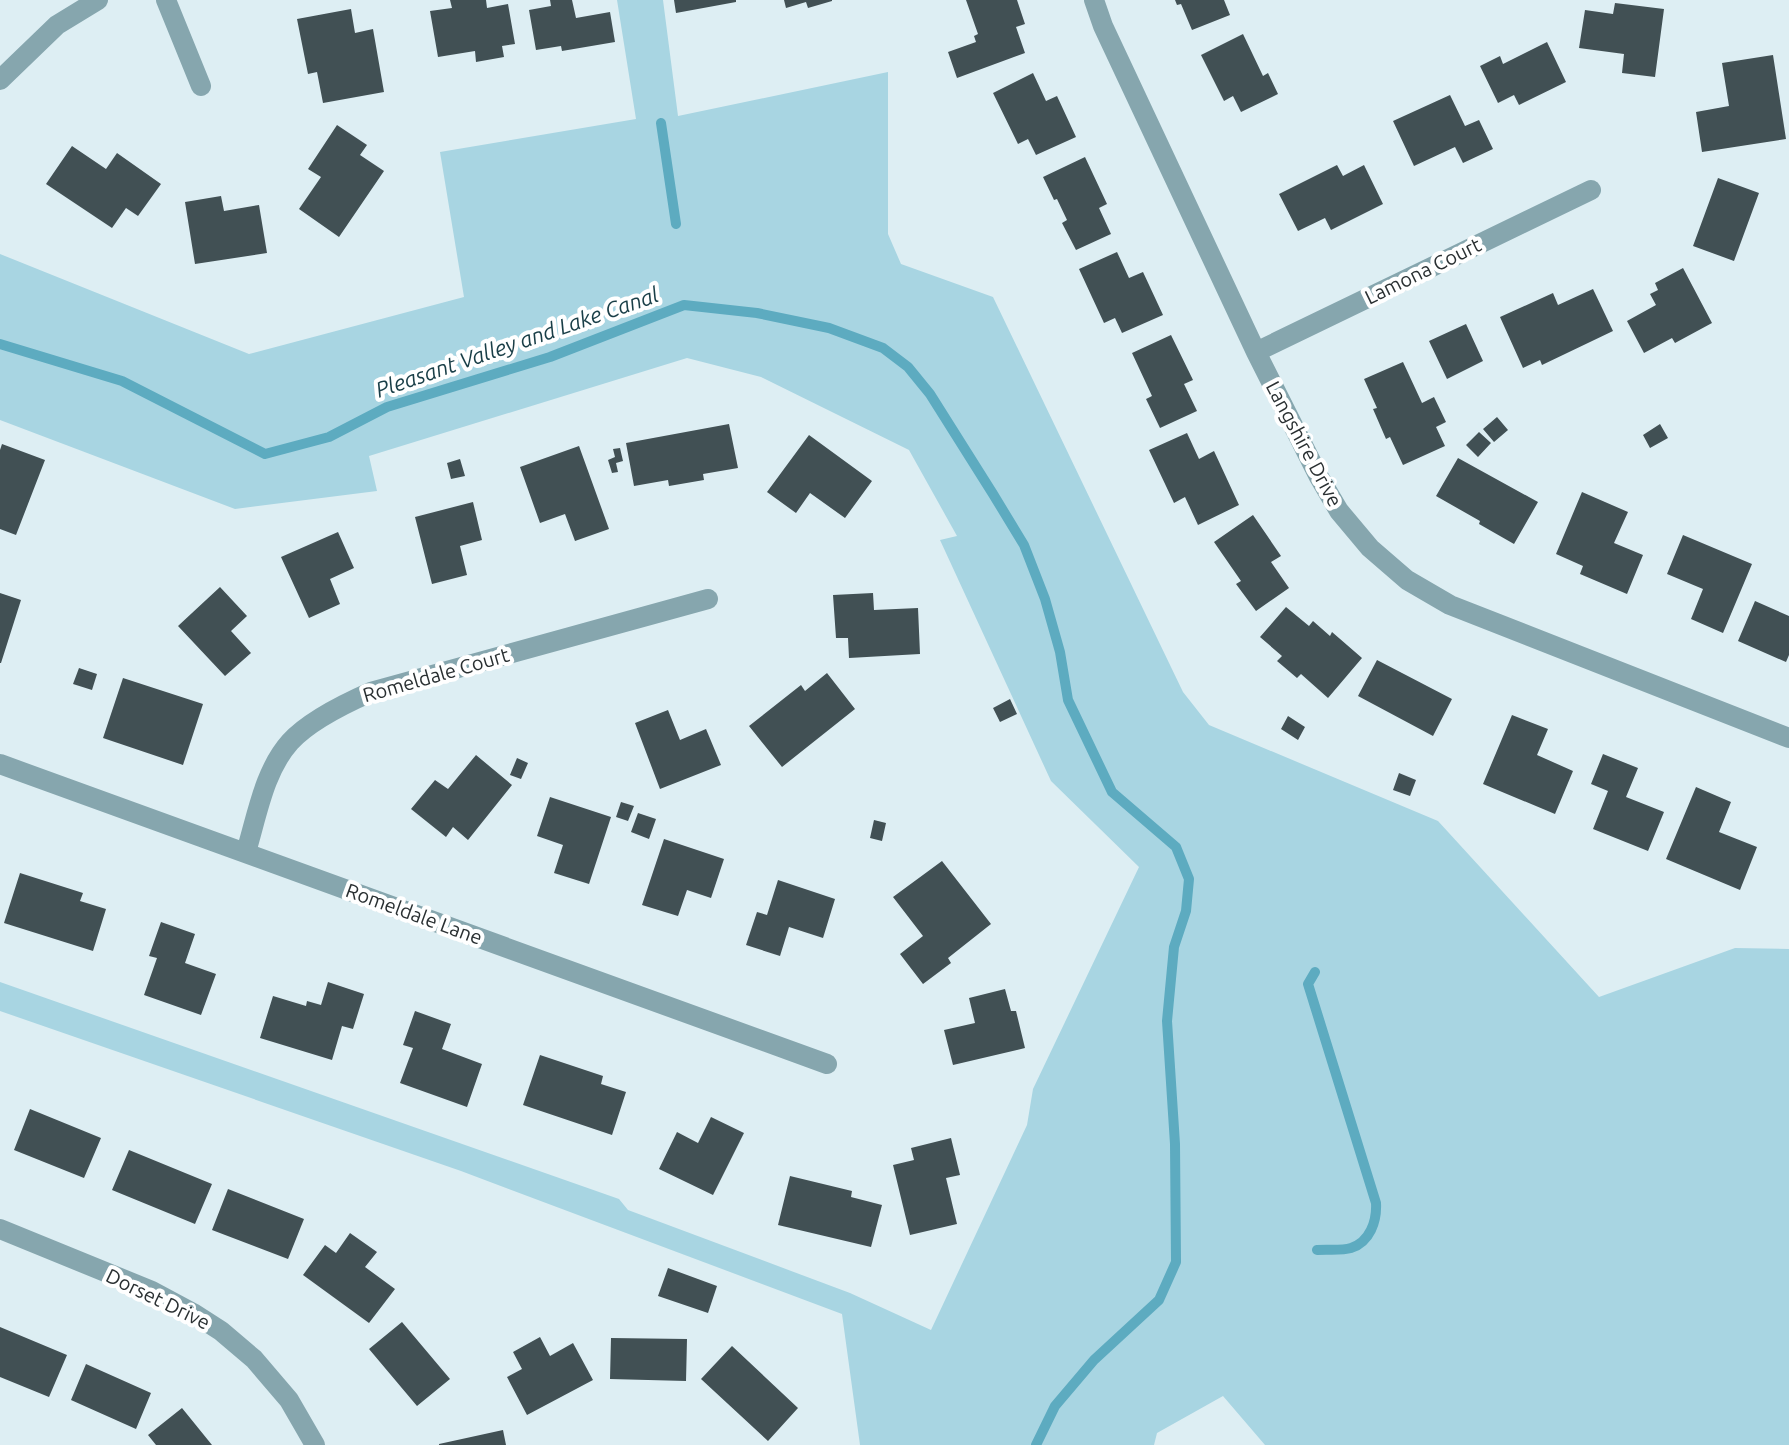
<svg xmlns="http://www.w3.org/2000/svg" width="1789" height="1445" font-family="Ubuntu,sans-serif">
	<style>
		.green { fill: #a8d5e2 }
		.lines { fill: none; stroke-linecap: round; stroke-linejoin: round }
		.stream { stroke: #5dabc0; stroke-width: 10 }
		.building { fill: #415054 }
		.minor { stroke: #86a6ae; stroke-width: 20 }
		.labels { text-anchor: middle; stroke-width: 8; stroke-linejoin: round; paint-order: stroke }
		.street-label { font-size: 20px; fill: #2a3032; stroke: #fff }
		.water-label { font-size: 22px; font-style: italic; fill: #193e47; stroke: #fff }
	</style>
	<rect width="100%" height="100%" fill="#ddeef3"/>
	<path class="green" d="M617,0H663L678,116L888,72V234L901,264L993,297L1183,692L1209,725L1438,821L1599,997L1735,948L1789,949V1445H1265L1223,1396L1157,1433L1154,1445H860L842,1314L461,1171L0,1011V982L619,1199L628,1210L850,1293L931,1330L1027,1125L1033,1089L1139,867L1051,781L940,540L957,536L909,450L761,377L687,358L369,456L377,491L235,509L0,420V254L249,354L464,297L440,152L636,119Z"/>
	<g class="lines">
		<path class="stream" d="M661,123L676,224
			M0,344L122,381L265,454L329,437L387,407L550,357L684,305L757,313L829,328L883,348L908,367L930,394L993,494L1024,545L1045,599L1060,652L1068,700L1112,792L1176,847L1189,879L1186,911L1174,947L1167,1021L1175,1144L1176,1262L1159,1300L1094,1360L1055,1406L1036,1445
			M1315,972L1308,984L1376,1203C1377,1221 1370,1242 1351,1248C1341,1251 1327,1249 1317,1250"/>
	</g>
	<path class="building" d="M450,0H486L487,8L508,4L515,44L502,46L504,57L476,62L475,51L438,57L430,11L452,8Z
		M550,0H572L576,18L610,12L615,42L562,51L561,46L536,50L529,10L551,6Z
		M674,0H736V2L676,13Z
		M784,0H832V1L808,8L806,2L786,8Z
		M966,0H1017L1025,24L1016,27L1025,53L957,78L948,52L976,42L974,36L978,34Z
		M1175,0H1224L1230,15L1192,30L1181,4L1177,5Z
		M1615,3L1664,9L1655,77L1622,73L1624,54L1579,48L1585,10L1613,14Z
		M351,9L355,33L373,29L384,92L323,103L317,72L308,74L297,19Z
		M1243,34L1263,76L1268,73L1278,94L1241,112L1233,96L1224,101L1201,55Z
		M1547,42L1566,82L1519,105L1514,95L1498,103L1480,66L1500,56L1503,64Z
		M1773,55L1786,139L1702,152L1696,112L1729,106L1722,63Z
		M1033,73L1046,101L1057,96L1076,137L1036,155L1028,139L1018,144L993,93Z
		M1450,95L1465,126L1479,120L1493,149L1463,163L1455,147L1414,166L1393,121Z
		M337,125L367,145L360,155L384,171L339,237L299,209L321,177L308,169Z
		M72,146L106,169L117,153L161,184L138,216L126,208L112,228L46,184Z
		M1085,157L1107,204L1099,208L1111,234L1076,250L1062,223L1067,220L1057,199L1054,200L1043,177Z
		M1337,165L1343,176L1364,165L1383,204L1331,230L1325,218L1298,231L1279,194Z
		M1718,178L1759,193L1734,261L1693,246Z
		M221,196L224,211L259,205L267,253L195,264L185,202Z
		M1117,252L1129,278L1143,272L1163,315L1122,333L1115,318L1104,323L1079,269Z
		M1683,268L1712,323L1675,343L1672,338L1644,353L1627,321L1656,305L1650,294L1658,290L1655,283Z
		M1593,289L1613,331L1542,365L1540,360L1523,368L1500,317L1553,293L1558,305Z
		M1466,324L1483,361L1447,379L1429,341Z
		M1171,335L1193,380L1184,384L1197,411L1160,428L1146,399L1152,396L1132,353Z
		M1403,362L1422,403L1434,397L1446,422L1436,427L1445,446L1403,465L1390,437L1386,439L1373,409L1377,408L1364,379Z
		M1497,417L1508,430L1494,442L1483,429Z
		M729,424L738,468L703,474L704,480L669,486L668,480L634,486L626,443Z
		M1660,424L1668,438L1650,448L1643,435Z
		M1479,432L1491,443L1478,457L1466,445Z
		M1187,433L1199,459L1214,451L1239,505L1198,525L1185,497L1174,503L1149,450Z
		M809,435L872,481L845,518L810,493L796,513L767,492Z
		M2,444L45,460L16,535L0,529V450Z
		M579,446L609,529L575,541L565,514L540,523L520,467Z
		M620,448L623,461L616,463L618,472L612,473L608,460L615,457L613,449Z
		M1458,458L1538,502L1514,544L1479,524L1480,521L1436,496Z
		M460,459L465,476L451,479L447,463Z
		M1582,492L1628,512L1614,543L1643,555L1627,594L1580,574L1583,566L1556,554Z
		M473,502L482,540L460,546L467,575L432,584L415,517Z
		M1253,515L1281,556L1271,562L1289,588L1256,611L1236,584L1241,581L1214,542Z
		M338,532L354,568L330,579L340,604L309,618L281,557Z
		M1683,535L1752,564L1723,633L1691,619L1703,589L1667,574Z
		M220,587L247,616L231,631L251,653L225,676L178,626Z
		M0,593L21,600L1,663H0Z
		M873,593L874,610L918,608L920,654L849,658L848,638H836L833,595Z
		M1755,601L1789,616V655L1786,662L1738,641Z
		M1286,607L1309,626L1313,621L1330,636L1332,632L1362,658L1328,698L1301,674L1297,678L1277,661L1282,656L1260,637Z
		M1377,660L1452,699L1433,736L1358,696Z
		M79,668L97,674L92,690L73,684Z
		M827,673L855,709L782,767L749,726L801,685L805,691Z
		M123,678L203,704L183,765L103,738Z
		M1010,699L1017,714L1000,722L993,708Z
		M668,710L680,740L706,729L721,765L660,789L635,723Z
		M1512,715L1548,729L1537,755L1573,771L1555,814L1483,784Z
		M1288,716L1305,727L1298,740L1281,729Z
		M1603,754L1638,768L1626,797L1664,812L1648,851L1593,829L1608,791L1591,784Z
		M476,755L512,785L468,840L453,827L446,837L411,809L435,780L448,789Z
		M517,758L528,763L521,779L510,775Z
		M1399,773L1416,780L1410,796L1393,790Z
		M1696,787L1731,802L1719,832L1757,847L1740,890L1666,859Z
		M550,797L611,817L589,884L554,873L563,845L537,836Z
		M621,802L634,806L628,821L616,817Z
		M638,813L656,819L649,839L631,832Z
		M874,820L886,823L882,841L870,838Z
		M664,839L724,859L711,898L687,890L678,916L642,905Z
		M942,861L991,924L948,958L951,963L923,984L900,954L923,936L893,897Z
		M20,873L83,893L80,901L106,909L93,951L4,923Z
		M778,880L835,899L823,938L789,927L780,956L746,945L757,912L767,915Z
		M161,922L195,934L185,963L216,974L201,1015L144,995L157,958L149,956Z
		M328,982L364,994L353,1029L342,1026L332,1060L260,1038L273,996L306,1006L307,1001L321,1005Z
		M1005,989L1011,1011H1016L1025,1048L953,1065L944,1030L975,1023L969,998Z
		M415,1011L451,1024L442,1049L482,1064L467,1107L400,1083L413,1048L403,1045Z
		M540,1055L603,1076L601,1084L626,1092L612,1135L523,1105Z
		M30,1109L101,1138L84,1178L14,1150Z
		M711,1117L744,1133L713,1195L659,1169L677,1132L698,1143Z
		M951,1138L960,1175L946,1178L957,1224L910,1235L893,1165L914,1160L911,1148Z
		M129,1150L212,1184L195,1224L112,1190Z
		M790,1176L852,1191L851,1197L882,1205L871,1247L778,1225Z
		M228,1189L304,1219L288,1259L212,1230Z
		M350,1233L377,1252L365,1267L395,1289L369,1323L303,1275L325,1245L336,1253Z
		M668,1268L717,1286L708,1313L658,1296Z
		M402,1322L450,1379L417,1406L369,1349Z
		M0,1327L67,1355L49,1397L0,1377Z
		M540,1337L550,1356L573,1343L593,1380L527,1415L507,1377L522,1369L513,1352Z
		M611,1338L687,1339L686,1381L610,1379Z
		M732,1346L798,1408L768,1441L701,1379Z
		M86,1364L151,1393L136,1429L71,1400Z
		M182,1408L212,1445H156L148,1435Z
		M503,1430L506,1445H439V1444Z"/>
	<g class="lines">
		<path class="minor" d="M166,0L201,86
			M1094,0L1103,26L1256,352L1319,477L1339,511L1370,548L1407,580L1450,605L1789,738
			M0,80L57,25L98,0
			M1256,352L1591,190
			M0,764L827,1064
			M246,852C257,816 264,771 290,742C309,721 346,703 371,692L708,599
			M0,1229L152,1291L193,1313L221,1331L254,1359L289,1400L315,1445"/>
	</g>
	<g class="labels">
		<g class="street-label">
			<text transform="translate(1423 271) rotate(-26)" y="7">Lamona Court</text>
			<text transform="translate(1304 444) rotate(62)" y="7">Langshire Drive</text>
			<text transform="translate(436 675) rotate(-16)" y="7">Romeldale Court</text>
			<text transform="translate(414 914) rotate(20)" y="7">Romeldale Lane</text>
			<text transform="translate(158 1299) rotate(26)" y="7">Dorset Drive</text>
		</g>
		<g class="water-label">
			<text transform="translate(517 342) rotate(-19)" y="8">Pleasant Valley and Lake Canal</text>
		</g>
	</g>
</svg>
